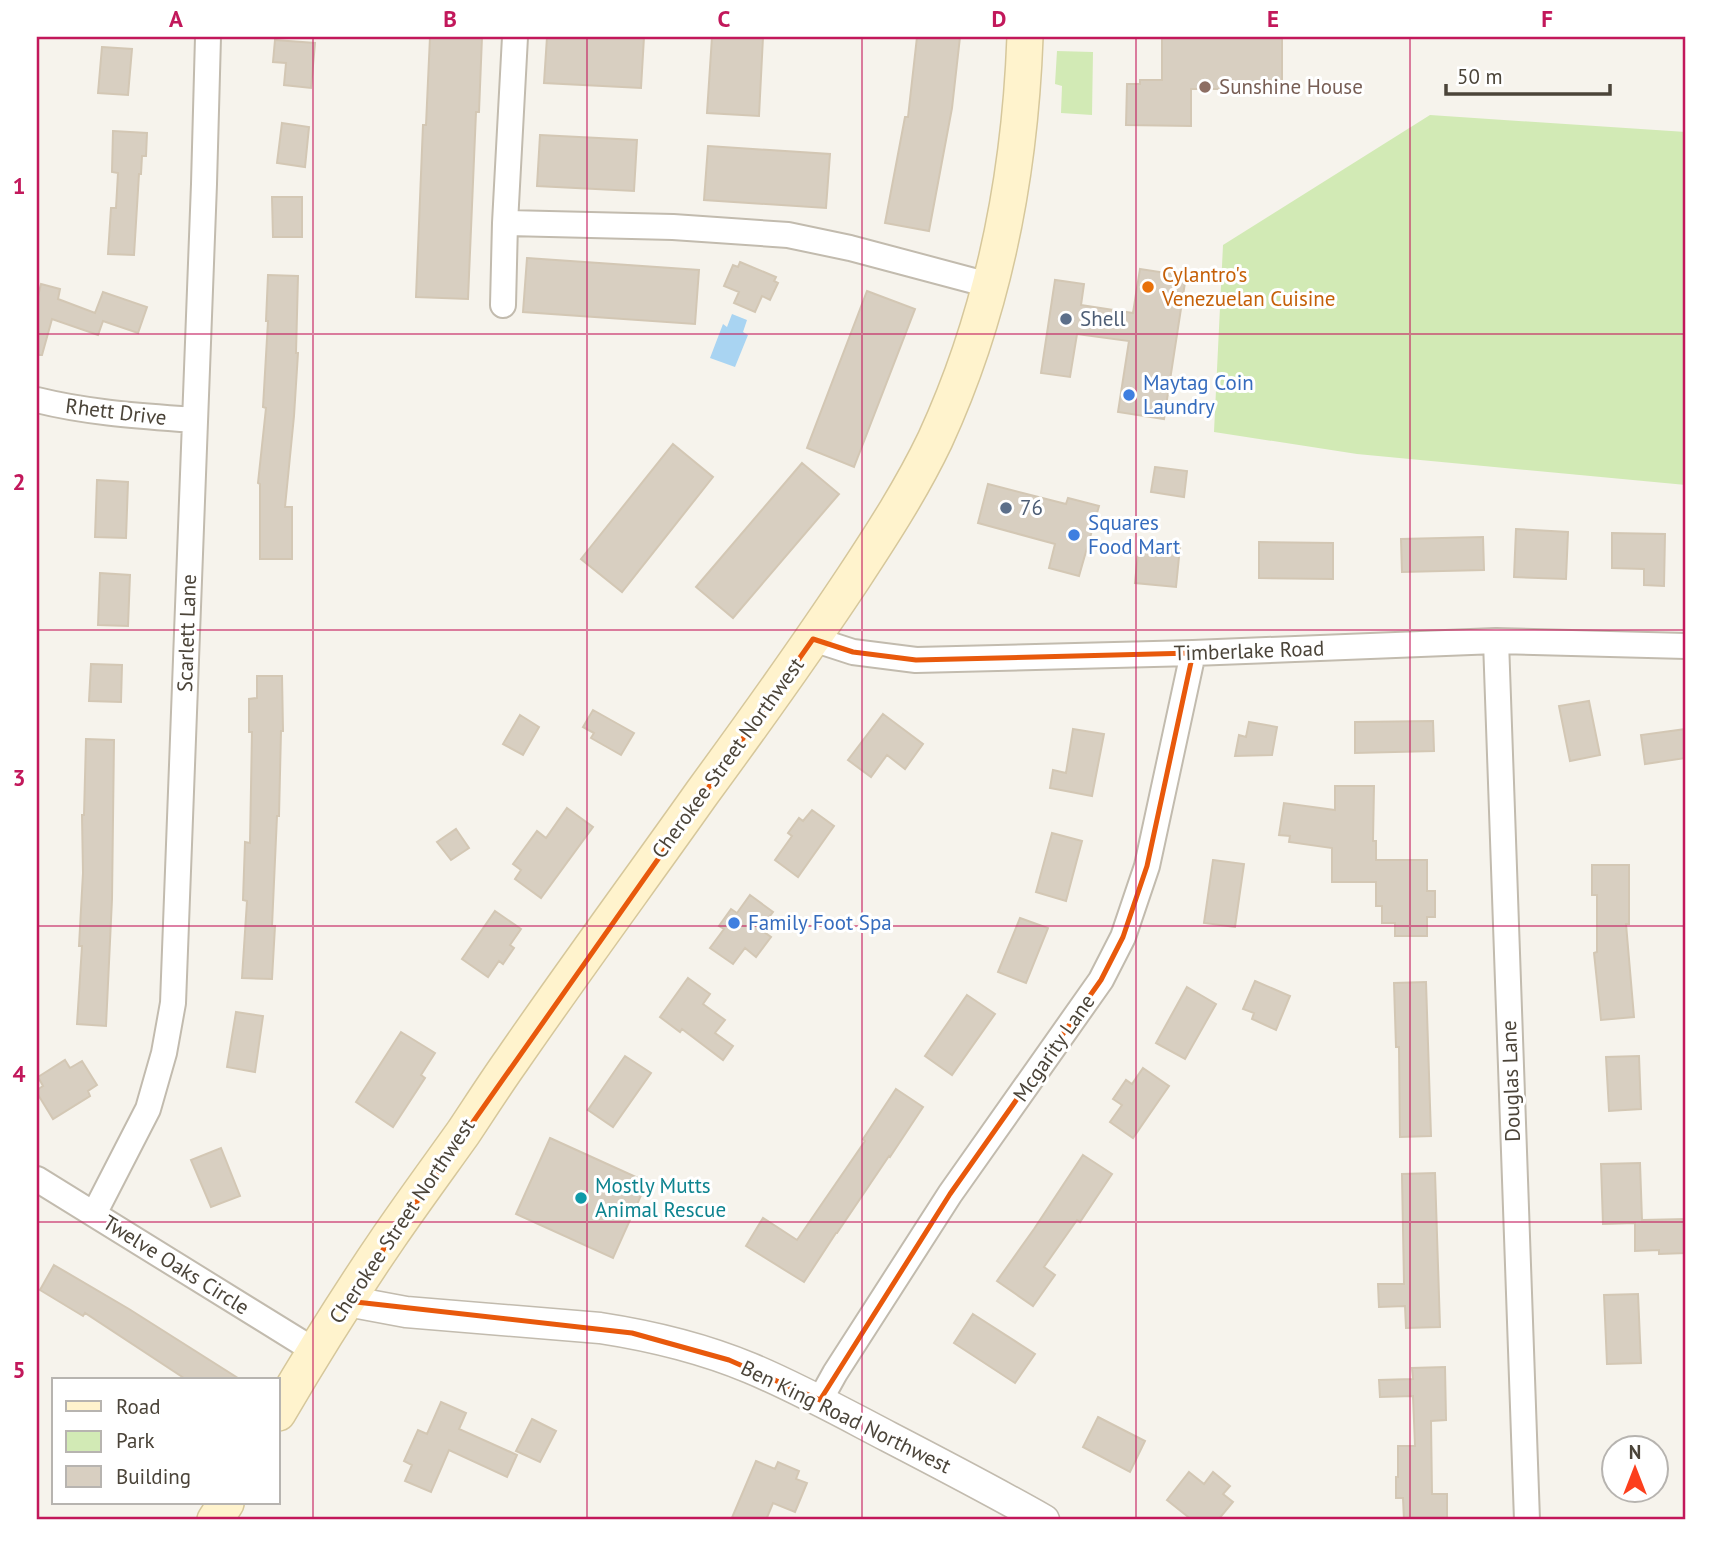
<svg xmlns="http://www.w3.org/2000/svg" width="1723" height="1557" font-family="'PT Sans',sans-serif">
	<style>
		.green { fill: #d2eab5 }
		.water { fill: #a9d4f2 }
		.building { fill: #d8cfc1; stroke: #d3c7b4; stroke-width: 2 }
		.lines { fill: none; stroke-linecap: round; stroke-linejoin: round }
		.minor-casing { stroke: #c2bbae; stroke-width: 28 }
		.tertiary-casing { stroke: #c2bbae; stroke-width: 33 }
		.secondary-casing { stroke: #d6c79b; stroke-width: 38 }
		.minor { stroke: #fff; stroke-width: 24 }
		.tertiary { stroke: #fff; stroke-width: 30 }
		.secondary { stroke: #fff3cd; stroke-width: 35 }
		.marked { fill: none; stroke: #e8590c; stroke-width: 5; stroke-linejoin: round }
		.grid { fill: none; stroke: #c2185b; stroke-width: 2; stroke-opacity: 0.55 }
		.education-dot { fill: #8d6e63; stroke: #fff; stroke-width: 2.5 }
		.food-dot { fill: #e8710a; stroke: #fff; stroke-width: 2.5 }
		.service-dot { fill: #5c6f8a; stroke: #fff; stroke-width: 2.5 }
		.shop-dot { fill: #3f7fe0; stroke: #fff; stroke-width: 2.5 }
		.culture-dot { fill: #0f9aa8; stroke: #fff; stroke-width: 2.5 }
		.labels { text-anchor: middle; stroke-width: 6; stroke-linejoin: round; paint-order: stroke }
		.education-label { font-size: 21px; fill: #785e54; stroke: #fff; text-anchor: start }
		.food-label { font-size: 21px; fill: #c56008; stroke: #fff; text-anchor: start }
		.service-label { font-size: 21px; fill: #4e5e75; stroke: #fff; text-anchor: start }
		.shop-label { font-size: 21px; fill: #366cbe; stroke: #fff; text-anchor: start }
		.street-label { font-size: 21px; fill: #4b4439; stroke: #fff }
		.culture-label { font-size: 21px; fill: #0d838f; stroke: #fff; text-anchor: start }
		.neatline { fill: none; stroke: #c2185b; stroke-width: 2.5 }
		.grid-label { font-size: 23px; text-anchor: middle; font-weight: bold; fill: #c2185b }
	</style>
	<rect width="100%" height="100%" fill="#f6f3ec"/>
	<path class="green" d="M1057,51L1093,52L1092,115L1061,113L1062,86L1055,84Z
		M1430,115L1686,132V485L1357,454L1214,432L1223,245Z"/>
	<path class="water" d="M732,314L747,320L743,332L748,335L735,367L710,358L723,324L727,327Z"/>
	<path class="building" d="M430,37H482L479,112H476L468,299L416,297L423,125H426Z
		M547,37H644L641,88L544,83Z
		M712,37H763L759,116L707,113Z
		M917,37H960L952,108L929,231L885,223L905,117H908Z
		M1162,37H1282V89H1191V126L1126,125L1127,84H1140V80H1162Z
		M275,40L315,43L311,88L284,85L286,63L273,62Z
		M102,47L132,49L128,95L98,93Z
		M282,123L309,127L305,167L277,163Z
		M113,131L147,133L146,156H142L141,174H139L134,255L108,254L111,208H116L118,173L112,172Z
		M540,135L637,140L634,191L537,186Z
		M708,146L830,154L826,208L704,200Z
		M272,197H302V237H273Z
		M527,258L699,270L695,324L523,312Z
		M740,262L776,277L774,281L778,283L770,300L762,296L755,312L734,303L739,292L724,286L733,265L738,267Z
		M1140,269L1186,276L1164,419L1118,412L1129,341L1077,334L1070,377L1041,373L1055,280L1084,284L1081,305L1133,313Z
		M268,275L298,276L296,353H298L294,416L285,507H292V559H260V484L258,483L266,408L263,407L268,321H266Z
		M41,284L60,289L58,299L95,313L103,292L147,307L138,333L103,321L98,335L52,319L42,355H37V300Z
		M867,291L915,309L854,467L807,448Z
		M673,444L713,477L622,592L581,559Z
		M802,463L839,494L733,618L696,587Z
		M1155,467L1187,471L1184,497L1151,492Z
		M97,480L128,482L126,538L95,537Z
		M988,484L1066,504L1068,498L1099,506L1079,576L1049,568L1055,544L978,523Z
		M1516,529L1568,532L1566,579L1514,577Z
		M1612,533L1665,534L1664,586L1644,585V569L1612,568Z
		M1483,537L1484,570L1402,572L1401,539Z
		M1259,542L1333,543V579L1259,578Z
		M1139,543L1180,547L1176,587L1135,583Z
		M100,573L130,575L128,626L98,625Z
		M91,664L122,665L121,702L89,701Z
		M257,676H282L283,731H281L279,816H277L272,926H275L272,979L242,978L247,901L243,900L245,842L250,843L252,732H249V699L257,698Z
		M1589,701L1600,755L1570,761L1559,706Z
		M593,710L634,733L621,755L591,738L594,733L583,727Z
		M883,714L923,744L905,769L887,755L871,777L848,760Z
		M520,715L539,727L523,755L503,744Z
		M1433,721L1434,751L1355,753V722Z
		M1249,722L1277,727L1272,755L1235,756L1239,735L1246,737Z
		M1073,729L1104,734L1092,796L1050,788L1053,770L1066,773Z
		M1686,729V758L1645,764L1641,735Z
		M86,739L114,740L112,899L106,1026L77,1024L82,946H79L83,873L82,815H84Z
		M1335,786H1374L1373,841H1376V860H1427V891H1435V917H1427V936H1395V923H1382V906H1376V882H1332V848L1289,842L1290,836L1279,835L1284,803L1335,810Z
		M567,808L593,827L541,898L515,879L521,870L513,864L537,831L546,838Z
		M812,810L834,826L798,877L775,860L792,836L788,833L799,818L803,821Z
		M456,829L469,848L451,860L437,842Z
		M1052,833L1082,841L1066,901L1036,892Z
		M1213,860L1244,864L1235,927L1204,923Z
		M1592,865H1629V924H1626L1634,1017L1601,1020L1594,953L1597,952V895H1592Z
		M750,895L773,912L760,929L771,937L756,957L745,948L733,964L710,948L724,929L719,926L731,909L737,913Z
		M495,911L521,929L510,945L514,948L503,964L499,961L488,977L462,959Z
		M1020,918L1048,928L1026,983L998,972Z
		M688,978L710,994L703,1004L725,1020L715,1033L733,1046L723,1060L682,1029L680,1032L660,1017Z
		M1255,981L1290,996L1276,1030L1252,1019L1254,1013L1243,1009Z
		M1426,982L1431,1136L1400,1137L1399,1047H1396L1394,983Z
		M1187,987L1216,1004L1185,1059L1156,1043Z
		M967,995L995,1014L952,1075L925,1056Z
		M236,1012L263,1016L255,1072L227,1067Z
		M401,1032L435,1053L421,1075L425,1078L393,1127L356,1102Z
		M625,1056L651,1073L613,1127L588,1110Z
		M1639,1056L1641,1109L1609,1111L1606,1057Z
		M65,1060L70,1068L82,1061L97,1085L88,1091L90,1096L53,1119L37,1093V1090L43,1086L38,1077Z
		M1143,1068L1169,1086L1133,1138L1110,1122L1122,1105L1113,1099L1126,1080L1132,1084Z
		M896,1089L923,1107L890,1157L889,1156L837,1233H836L804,1282L746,1246L763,1218L797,1240L865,1141L863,1139Z
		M550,1138L647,1182L613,1258L516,1214Z
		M221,1148L240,1196L211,1207L191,1160Z
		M1083,1155L1112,1174L1080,1222L1077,1220L1044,1267L1055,1275L1033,1306L997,1281L1034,1229Z
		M1640,1163L1642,1220L1686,1219V1253L1659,1254V1250L1635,1251V1223L1603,1224L1601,1164Z
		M1435,1173L1440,1327L1406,1328L1405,1306L1379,1307L1378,1284H1404L1402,1174Z
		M54,1265L129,1309L241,1380H187L85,1313L83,1316L40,1290Z
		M1638,1294L1641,1363L1607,1364L1604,1295Z
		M973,1314L1035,1354L1015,1383L954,1343Z
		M1445,1367L1446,1420L1431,1421L1432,1494H1447V1520H1404L1403,1498H1396V1477H1398V1446H1415L1413,1396L1380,1397L1379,1380L1413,1379L1412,1368Z
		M441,1402L466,1413L459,1429L517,1455L507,1477L449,1450L431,1492L405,1481L412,1465L404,1461L418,1430L427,1434Z
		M1098,1417L1145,1441L1130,1472L1083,1447Z
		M532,1419L556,1431L540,1462L516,1451Z
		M756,1461L775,1469L778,1462L799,1471L796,1479L807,1483L795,1512L773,1503L766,1520H731Z
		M1189,1472L1204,1484L1213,1472L1230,1486L1223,1494L1233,1502L1218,1520H1192L1167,1500Z"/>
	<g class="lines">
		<g class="minor-casing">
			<path id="minor" d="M505,223L673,227L788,235L850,248L989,285
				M503,305L505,223L515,37
				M37,400C89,413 142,416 195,420
				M813,639L853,652L916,660L1193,653L1496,641L1686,646
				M1496,641L1527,1520
				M37,1179L315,1351
				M94,1214L148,1109L164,1053L173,1003L204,184L208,37
				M820,1400L835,1373L950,1194L1101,980L1123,937L1147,866L1193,653"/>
		</g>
		<g class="tertiary-casing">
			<path id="tertiary" d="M347,1301L406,1312L600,1328C652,1336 702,1348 750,1368C798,1388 843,1413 889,1437C941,1464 993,1491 1044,1520"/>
		</g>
		<g class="secondary-casing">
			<path id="secondary" d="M278,1413C313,1353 350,1294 389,1237C413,1202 438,1168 463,1133C479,1109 495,1084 512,1060C574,970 639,882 702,793C754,722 805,651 854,577C883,533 912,488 935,440C993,314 1020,174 1025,37
				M215,1520L226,1503"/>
		</g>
		<use href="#minor" class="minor"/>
		<use href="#tertiary" class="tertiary"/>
		<use href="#secondary" class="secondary"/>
	</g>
	<path class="marked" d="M813,639L853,652L916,660L1193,653L1147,866L1123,937L1101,980L950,1194L820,1400L729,1360L632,1333L347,1301Z"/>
	<path class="grid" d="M313,37V1520M587,37V1520M862,37V1520M1136,37V1520M1410,37V1520M37,334H1686M37,630H1686M37,926H1686M37,1222H1686"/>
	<circle class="education-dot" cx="1205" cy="87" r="7"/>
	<circle class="food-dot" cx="1148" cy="287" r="7"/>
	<g class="service-dot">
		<circle cx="1066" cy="319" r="7"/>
		<circle cx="1006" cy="508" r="7"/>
	</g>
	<g class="shop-dot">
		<circle cx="1129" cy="395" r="7"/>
		<circle cx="1074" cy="535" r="7"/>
		<circle cx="734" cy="923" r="7"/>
	</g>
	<circle class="culture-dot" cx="581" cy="1198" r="7"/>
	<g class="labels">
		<g class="education-label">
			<text x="1219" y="94">Sunshine House</text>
		</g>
		<g class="food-label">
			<text x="1162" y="282">Cylantro's<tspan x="1162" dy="24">Venezuelan Cuisine</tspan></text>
		</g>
		<g class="service-label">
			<text x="1080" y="326">Shell</text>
			<text x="1020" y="515">76</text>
		</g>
		<g class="shop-label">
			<text x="1143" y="390">Maytag Coin<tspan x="1143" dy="24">Laundry</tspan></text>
			<text x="1088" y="530">Squares<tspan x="1088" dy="24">Food Mart</tspan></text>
			<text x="748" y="930">Family Foot Spa</text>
		</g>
		<g class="street-label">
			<text transform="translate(116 412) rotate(7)" y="7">Rhett Drive</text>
			<text transform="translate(187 633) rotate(-88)" y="7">Scarlett Lane</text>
			<text transform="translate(1249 651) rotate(-2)" y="7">Timberlake Road</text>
			<text transform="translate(728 758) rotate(-54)" y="7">Cherokee Street Northwest</text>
			<text transform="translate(1054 1048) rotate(-55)" y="7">Mcgarity Lane</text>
			<text transform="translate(1511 1081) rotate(-92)" y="7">Douglas Lane</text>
			<text transform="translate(402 1221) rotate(-56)" y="7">Cherokee Street Northwest</text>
			<text transform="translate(176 1265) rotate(32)" y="7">Twelve Oaks Circle</text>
			<text transform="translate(846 1417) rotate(26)" y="7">Ben King Road Northwest</text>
		</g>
		<g class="culture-label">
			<text x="595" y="1193">Mostly Mutts<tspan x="595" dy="24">Animal Rescue</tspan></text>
		</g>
	</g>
	<rect width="1723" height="1557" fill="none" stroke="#ffffff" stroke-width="77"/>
	<rect x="52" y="1378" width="228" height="126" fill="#ffffff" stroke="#b7b4b0" stroke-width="2"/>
	<rect x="66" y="1401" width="35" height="10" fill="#fff3cd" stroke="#b7b4b0" stroke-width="2"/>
	<text x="116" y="1414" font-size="21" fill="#4b4439">Road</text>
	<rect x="66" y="1431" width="35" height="21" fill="#d2eab5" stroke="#b7b4b0" stroke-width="2"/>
	<text x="116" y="1448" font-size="21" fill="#4b4439">Park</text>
	<rect x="66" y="1466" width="35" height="21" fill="#d8cfc1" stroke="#b7b4b0" stroke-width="2"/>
	<text x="116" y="1484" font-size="21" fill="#4b4439">Building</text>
	<g transform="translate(1635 1469)"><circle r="33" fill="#ffffff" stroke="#b7b4b0" stroke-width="2"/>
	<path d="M0-5L12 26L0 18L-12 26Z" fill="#fc3f1d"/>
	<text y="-10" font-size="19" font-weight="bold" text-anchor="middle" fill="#4b4439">N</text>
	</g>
	<path d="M1446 84v10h164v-10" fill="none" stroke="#4b4439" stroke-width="3.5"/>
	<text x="1457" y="84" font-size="21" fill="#4b4439" stroke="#ffffff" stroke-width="5" paint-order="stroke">50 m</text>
	<rect x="38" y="38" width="1646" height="1480" class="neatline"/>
	<g class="grid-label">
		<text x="176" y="27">A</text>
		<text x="450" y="27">B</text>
		<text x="724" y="27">C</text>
		<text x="999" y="27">D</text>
		<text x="1273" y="27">E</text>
		<text x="1547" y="27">F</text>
		<text x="19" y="194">1</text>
		<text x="19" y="490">2</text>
		<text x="19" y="786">3</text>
		<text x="19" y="1082">4</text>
		<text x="19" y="1378">5</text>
	</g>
</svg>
